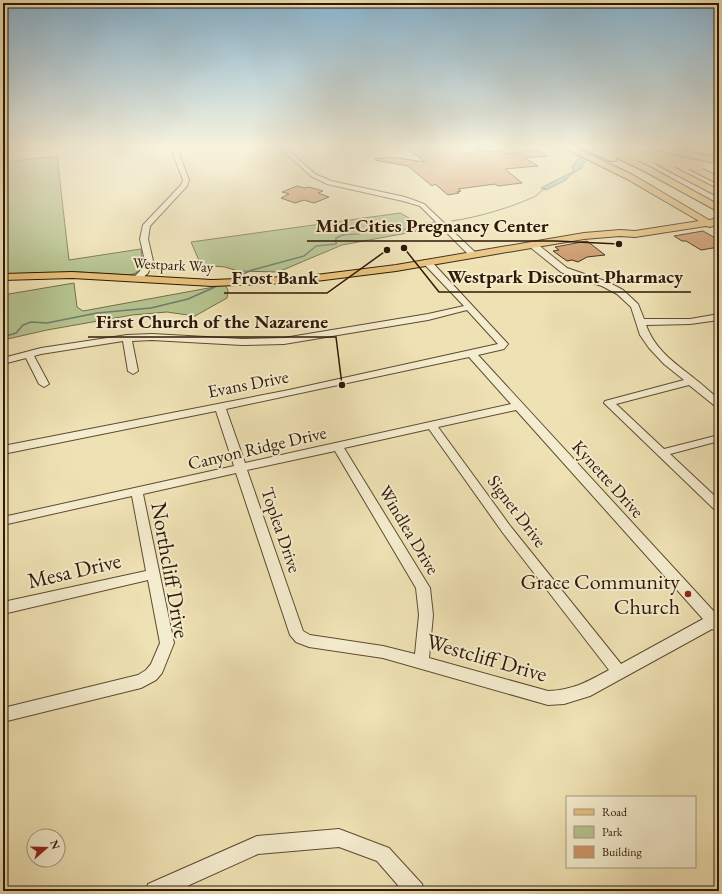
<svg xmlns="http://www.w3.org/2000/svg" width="722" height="894" font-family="'EB Garamond',serif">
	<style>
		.green { fill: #b5c38f; stroke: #726e4a }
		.water { fill: #9bbcb5; stroke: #6f7b6f }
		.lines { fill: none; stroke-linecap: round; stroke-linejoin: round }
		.stream-far1 { stroke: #6f7b6f; stroke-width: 1 }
		.stream { stroke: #6f7b6f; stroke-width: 1.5 }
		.building { fill: #cc9566; stroke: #2e1906 }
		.minor-casing { stroke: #5e4b31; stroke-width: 2 }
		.major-casing { stroke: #2e1906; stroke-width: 2 }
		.highway-casing { stroke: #2e1906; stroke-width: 2 }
		.minor { fill: #f4ecce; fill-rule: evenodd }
		.major { fill: #e7c07a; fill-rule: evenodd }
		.highway { fill: #e7c07a; fill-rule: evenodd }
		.highway-bridge-casing { stroke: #2e1906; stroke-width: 10; stroke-linecap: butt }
		.highway-bridge { stroke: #e7c07a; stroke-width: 10 }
		.poi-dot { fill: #8f2418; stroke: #f4ecce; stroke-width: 1.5 }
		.labels { text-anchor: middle; stroke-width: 4; stroke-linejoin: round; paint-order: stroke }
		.far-street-label { font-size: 15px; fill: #2e1906; stroke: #f4ecce }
		.street-label { font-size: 18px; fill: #2e1906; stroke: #f4ecce }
		.near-street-label { font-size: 22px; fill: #2e1906; stroke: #f4ecce }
		.near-poi-label { font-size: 22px; fill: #2e1906; stroke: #f4ecce; text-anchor: end }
		.leader { fill: none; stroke: #2e1906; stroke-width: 1.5 }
		.callout-dot { fill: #2e1906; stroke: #f4ecce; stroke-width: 1.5 }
		.callout-label { font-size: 19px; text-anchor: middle; font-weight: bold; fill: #2e1906; stroke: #f4ecce; stroke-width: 4; stroke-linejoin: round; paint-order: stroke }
	</style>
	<rect width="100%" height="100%" fill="#eee1b3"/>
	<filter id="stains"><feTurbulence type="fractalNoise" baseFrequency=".005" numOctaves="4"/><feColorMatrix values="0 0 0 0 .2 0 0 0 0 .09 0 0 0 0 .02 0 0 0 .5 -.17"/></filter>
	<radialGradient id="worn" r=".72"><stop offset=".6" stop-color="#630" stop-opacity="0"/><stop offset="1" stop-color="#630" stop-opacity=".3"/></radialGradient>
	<path class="green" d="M57,156L69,260L141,249L143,264L136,273L130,275L79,272L3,274V162Z
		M400,213L429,229L342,245L278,272L238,271L225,267L201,265L191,242Z
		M74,283L77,307L83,311L225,285L228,290L227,298L195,316L167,312L132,315L47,330L3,340V295Z"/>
	<path class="water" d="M580,157L587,160L583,164L582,168L569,176L566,180L546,190L541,188L574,171L572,167Z"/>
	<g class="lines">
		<path class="stream-far1" d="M452,221C479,217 509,208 534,197C538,195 541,190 546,188
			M343,235L359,234L368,231L404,230L414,225L435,222"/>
		<path class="stream" d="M234,278L252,270L304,256L316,246L336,244V238L345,234
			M3,337L16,333L23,325L31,322L47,323L97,313L151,308L188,299L215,287"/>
	</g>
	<path class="building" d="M406,147H457L466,153L474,154L478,149L492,152L502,150L506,154L538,150L547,156L525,158L538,166L505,169L522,183L498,186L495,184L458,189L461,191L457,192L459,193L448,195L435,184L432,186L408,166L375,160V159L391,157L425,162Z
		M297,186L305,188L309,187L323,191L318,193L329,197L314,203L304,200L295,203L281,198L289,194L282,192Z
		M703,231L719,240V247L701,250L686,241H682L674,236Z
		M587,241L605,255L587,257L578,262L572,260L567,261L553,251L559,250L555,247Z"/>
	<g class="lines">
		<g class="minor-casing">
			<path id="minor" d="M3,147H29L26,149L3,151Z
				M34,147H40L42,150L37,151Z
				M180,147H186L179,154L189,180L187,186L150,226L148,239L153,261L148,273L139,281H133L132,279L141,270L145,261L140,239L143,225L181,185L183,180L173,154Z
				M279,147H285L315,174L331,181L405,197L424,204L478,255L477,257H471L420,206L403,201L327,184L311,176Z
				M530,243H536L567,268L608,282L623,290L638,304L644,319H690L719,314V320L690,324L646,325C655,350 675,363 695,379C703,385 711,393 719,399V407L715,406L689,385L616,404L664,449L719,435V441L670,454L719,500V511L715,510L604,403L605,401L684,380L664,364L649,348L640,335L631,307L617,294L602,286L569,276L561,272L530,247Z
				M424,260H430L508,344L504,349L478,355L719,617V633L712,629L590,696L564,704L548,705L383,658L309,647L296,642L290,635L236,473L143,494L174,643L162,673L156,680L141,688L3,722V708L138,675L146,670L151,664L160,643L148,580L3,614V602L146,571L132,496L3,525V517L234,466L216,411L3,454V446L289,390L498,344L467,310L428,320L284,344L242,345L152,340L132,341L138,371L133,374L128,371L123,341L41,354L34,356L49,384L44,387L39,384L26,358L3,364V358L41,348L127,335L152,334L242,339L284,338L428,314L464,306L424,264ZM469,357L511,404L245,463L226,409ZM516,410L703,619L621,664L511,527L438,427ZM429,429L503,533L609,670C587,682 573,690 548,691L429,658L433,615L430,588L344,448ZM335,451L416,588L419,615L415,654L383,646L310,635L303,631L247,470Z
				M339,829L389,848L422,884L424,891H403L377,861L339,847L258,854L176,891H146L148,884L257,836Z"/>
		</g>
		<g class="major-casing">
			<path id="major" d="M566,147H574L633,175L709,220L719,218V224L710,227L706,226L635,237L620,236L584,239L396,271L308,282L212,286L72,278L3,280V274L72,272L212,280L308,276L396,265L584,233L620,230L635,231L699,221L627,179L566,149Z"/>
		</g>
		<g class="highway-casing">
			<path id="highway" d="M579,147H590L606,153L600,149L603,147H607L650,167L719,205V212L644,171L617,158L616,161H610Z
				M624,147H634L719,190V197Z
				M651,147H665L719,158V164L655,150Z
				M680,158L719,177V184L677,163L676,161Z"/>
		</g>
		<use href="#minor" class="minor"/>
		<use href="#major" class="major"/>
		<use href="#highway" class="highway"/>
		<g class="highway-bridge-casing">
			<path id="highway-bridge" d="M598,147L639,156L699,166"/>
		</g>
		<use href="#highway-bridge" class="highway-bridge"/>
	</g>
	<linearGradient id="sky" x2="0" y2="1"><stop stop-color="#89b7d4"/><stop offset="0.54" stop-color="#f7f2dd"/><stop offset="1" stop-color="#f7f2dd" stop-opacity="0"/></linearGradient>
	<rect width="722" height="272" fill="url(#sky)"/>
	<circle class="poi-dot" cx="688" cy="594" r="4"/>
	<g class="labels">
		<g class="far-street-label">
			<text transform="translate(173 265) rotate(3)" y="5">Westpark Way</text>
		</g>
		<g class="street-label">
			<text transform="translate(248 384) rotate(-11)" y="6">Evans Drive</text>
			<text transform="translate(257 448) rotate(-13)" y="6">Canyon Ridge Drive</text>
			<text transform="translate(608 479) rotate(48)" y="6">Kynette Drive</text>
			<text transform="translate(517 511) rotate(53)" y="6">Signet Drive</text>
			<text transform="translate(281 530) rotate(71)" y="6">Toplea Drive</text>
			<text transform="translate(409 530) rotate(59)" y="6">Windlea Drive</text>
		</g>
		<g class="near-street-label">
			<text transform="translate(74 570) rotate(-13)" y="8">Mesa Drive</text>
			<text transform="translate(171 570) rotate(80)" y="8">Northcliff Drive</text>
			<text transform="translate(487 657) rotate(16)" y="8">Westcliff Drive</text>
		</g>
		<g class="near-poi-label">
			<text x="680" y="589">Grace Community<tspan x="680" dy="25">Church</tspan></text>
		</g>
	</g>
	<path class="leader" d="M619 244L556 241H307M404 248L439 292H691M387 250L327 293H224M342 385L336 337H88"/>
	<g class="callout-dot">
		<circle cx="619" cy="244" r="4"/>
		<circle cx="404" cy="248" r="4"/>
		<circle cx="387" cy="250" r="4"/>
		<circle cx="342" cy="385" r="4"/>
	</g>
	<g class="callout-label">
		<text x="432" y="232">Mid-Cities Pregnancy Center</text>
		<text x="565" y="283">Westpark Discount Pharmacy</text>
		<text x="275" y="284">Frost Bank</text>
		<text x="212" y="328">First Church of the Nazarene</text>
	</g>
	<rect width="722" height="894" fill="none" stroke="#eee1b3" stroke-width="16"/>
	<rect x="4" y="4" width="714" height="886" fill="none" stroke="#2e1906" stroke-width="2"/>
	<rect x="8" y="8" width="706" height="878" fill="none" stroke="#2e1906"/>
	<rect x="566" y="796" width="130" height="72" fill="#f4ecce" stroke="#a5987e"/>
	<rect x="574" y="809" width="20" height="6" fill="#e7c07a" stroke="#a5987e"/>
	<text x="602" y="816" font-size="12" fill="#2e1906">Road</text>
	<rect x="574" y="826" width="20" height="12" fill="#b5c38f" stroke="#a5987e"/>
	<text x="602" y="836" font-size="12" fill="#2e1906">Park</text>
	<rect x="574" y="846" width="20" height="12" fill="#cc9566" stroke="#a5987e"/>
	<text x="602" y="856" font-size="12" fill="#2e1906">Building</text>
	<g transform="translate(46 848) rotate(70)"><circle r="19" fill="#f4ecce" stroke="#a5987e"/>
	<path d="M0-3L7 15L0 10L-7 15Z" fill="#8f2418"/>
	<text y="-6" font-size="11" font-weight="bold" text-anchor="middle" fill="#2e1906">N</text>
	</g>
	<rect width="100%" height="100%" filter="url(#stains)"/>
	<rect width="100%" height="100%" fill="url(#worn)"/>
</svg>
